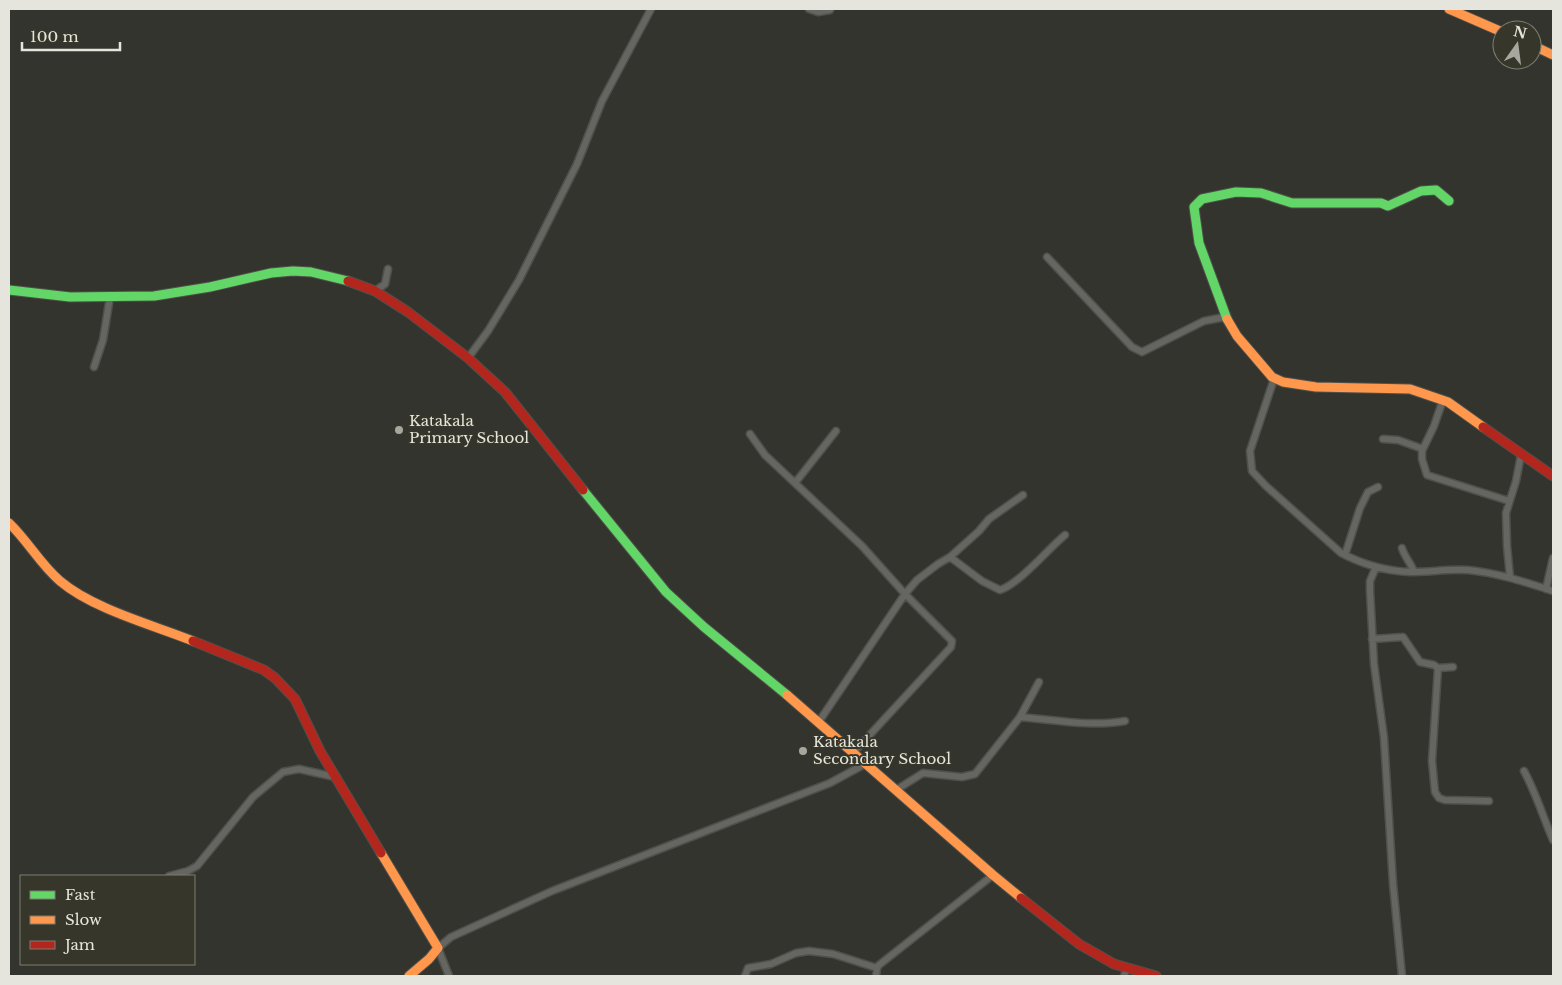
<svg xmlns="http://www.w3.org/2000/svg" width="1562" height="985" font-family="'Libre Baskerville',serif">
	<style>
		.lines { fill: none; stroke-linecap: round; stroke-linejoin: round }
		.street-casing { stroke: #4f504a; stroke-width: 9 }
		.fast-casing { stroke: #4f504a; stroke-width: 11 }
		.slow-casing { stroke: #4f504a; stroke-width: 11 }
		.jam-casing { stroke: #4f504a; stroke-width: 11 }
		.street { stroke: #656561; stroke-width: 6 }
		.fast { stroke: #63d668; stroke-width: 9 }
		.slow { stroke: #ff974d; stroke-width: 9 }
		.jam { stroke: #b3261e; stroke-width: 9 }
		.poi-dot { fill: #a7a79f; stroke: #36372a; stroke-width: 2 }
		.labels { text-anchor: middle; stroke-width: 4; stroke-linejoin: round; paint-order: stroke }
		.poi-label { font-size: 15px; fill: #e5e5dd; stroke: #36372a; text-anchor: start }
	</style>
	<rect width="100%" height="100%" fill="#33342d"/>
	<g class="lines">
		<g class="street-casing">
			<path id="street" d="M809,9L818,12L830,10
				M1047,257L1132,347L1142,352L1204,321L1225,317
				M375,291L385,284L388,269
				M468,358L488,331L519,280L577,164L602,101L651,9
				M94,367L103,340L110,297
				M1274,379L1250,451L1252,471L1266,486L1341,553C1362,564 1386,571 1410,572C1429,572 1449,569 1468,570C1498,573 1525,582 1553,591
				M1443,400L1434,426L1422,451V459L1427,475L1509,501
				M750,434L765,455L862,546L905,594L952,641L951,647L853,753
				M1383,439L1398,440L1423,449
				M795,483L836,431
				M1402,548C1404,556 1411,563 1414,572
				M1345,555L1360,508L1368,492L1378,487
				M950,557L982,581L1000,590C1019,584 1047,550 1065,535
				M1376,567L1370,581V591L1374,664L1384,738L1393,884L1402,976
				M1510,577L1507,546L1506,513L1516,481L1521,455
				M1546,589L1553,558
				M1372,639L1403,637L1420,662L1434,665L1438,668
				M1453,667L1438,668L1432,761L1435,792L1439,798L1445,800L1489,801
				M1020,717C1055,720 1091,727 1125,721
				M818,723L905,594L917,580L938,564L950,557L979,531L989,519L1023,495
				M1524,771C1536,793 1543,817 1553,840
				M896,790L923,773L962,777L975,774L1020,717L1039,682
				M169,876L188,871L197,866L253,797L283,772L299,769L335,777
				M449,976L438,948L451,937L552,891L830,783L865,764
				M745,976L748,968L771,964L796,953L809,951L833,954L877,968
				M876,976L877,968L879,965L993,875
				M1124,976L1127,968"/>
		</g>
		<g class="fast-casing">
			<path id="fast" d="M9,290L70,297L154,296L210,287L271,273L293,271L311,272L348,281
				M1227,319L1199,243L1194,207L1202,199L1236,192L1261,193L1292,203H1381L1388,206L1421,191L1436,190L1449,201
				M583,490L666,592L704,627L787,695"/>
		</g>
		<g class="slow-casing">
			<path id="slow" d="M1449,9L1502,32
				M1532,45L1553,55
				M1227,319L1237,336L1272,377L1283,382L1316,387L1410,389L1448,402L1483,427
				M9,523C28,541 40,564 60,581C93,609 153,625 193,641
				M787,695L993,875L1021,898
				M381,853L438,948L429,959L409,976"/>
		</g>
		<g class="jam-casing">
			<path id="jam" d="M348,281L375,291L408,312L468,358L505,392L583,490
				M1483,427L1553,476
				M193,641L264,670L275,678L295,699L320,751L381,853
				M1021,898L1079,944L1114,964L1156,976"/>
		</g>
		<use href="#street" class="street"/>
		<use href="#fast" class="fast"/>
		<use href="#slow" class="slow"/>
		<use href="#jam" class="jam"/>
	</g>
	<g class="poi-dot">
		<circle cx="399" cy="430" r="5"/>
		<circle cx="803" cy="751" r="5"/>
	</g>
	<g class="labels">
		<g class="poi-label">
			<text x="409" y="426">Katakala<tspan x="409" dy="17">Primary School</tspan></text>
			<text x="813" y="747">Katakala<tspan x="813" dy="17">Secondary School</tspan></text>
		</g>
	</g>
	<rect width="1562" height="985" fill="none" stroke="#e5e5dd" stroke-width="20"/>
	<rect x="20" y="875" width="175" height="90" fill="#36372a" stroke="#7c7d72"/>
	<rect x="30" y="891" width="25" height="8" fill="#63d668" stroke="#7c7d72"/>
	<text x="65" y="900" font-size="15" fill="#e5e5dd">Fast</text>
	<rect x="30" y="916" width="25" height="8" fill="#ff974d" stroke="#7c7d72"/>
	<text x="65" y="925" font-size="15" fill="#e5e5dd">Slow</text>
	<rect x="30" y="941" width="25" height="8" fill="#b3261e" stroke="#7c7d72"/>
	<text x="65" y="950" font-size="15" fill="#e5e5dd">Jam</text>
	<g transform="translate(1517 45) rotate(14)"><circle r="24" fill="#36372a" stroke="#7c7d72"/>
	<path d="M0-4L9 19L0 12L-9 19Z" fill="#a7a79f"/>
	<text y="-8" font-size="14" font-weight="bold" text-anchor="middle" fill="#e5e5dd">N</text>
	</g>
	<path d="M22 42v8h98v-8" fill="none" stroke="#e5e5dd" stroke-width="2.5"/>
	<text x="30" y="42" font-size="15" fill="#e5e5dd" stroke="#36372a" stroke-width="4" paint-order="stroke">100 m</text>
</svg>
